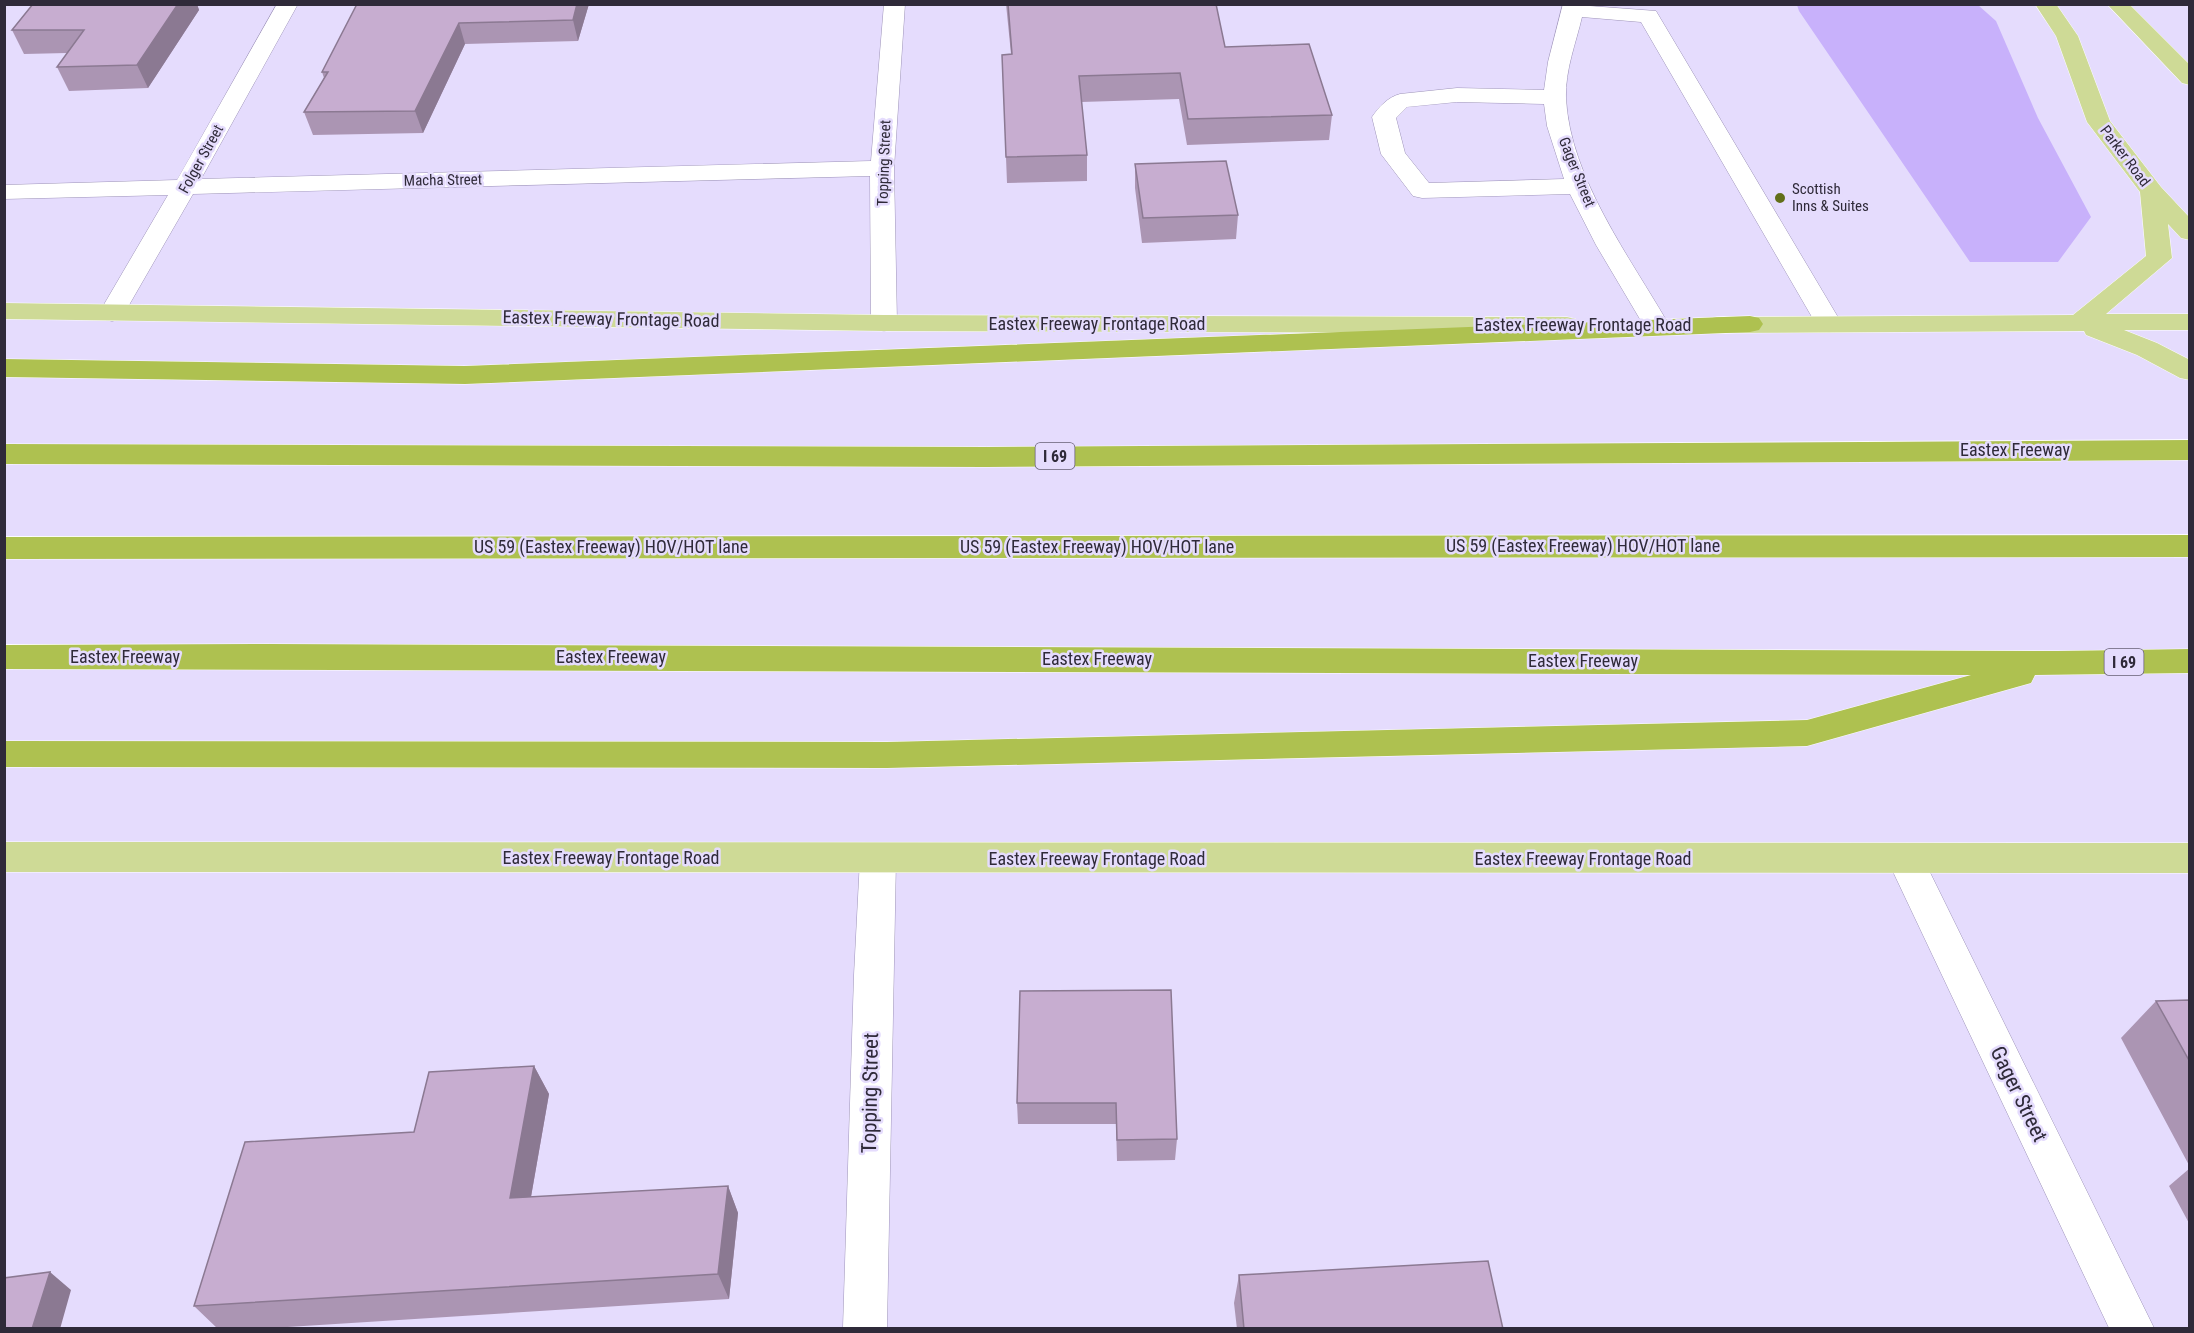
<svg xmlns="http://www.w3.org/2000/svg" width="2194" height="1333" font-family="'Roboto Condensed',sans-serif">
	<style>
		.green { fill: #c8b1fb }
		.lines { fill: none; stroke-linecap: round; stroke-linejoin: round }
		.minor-casing { stroke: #9e94b9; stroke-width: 1 }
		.major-casing { stroke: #fff; stroke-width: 1 }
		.highway-casing { stroke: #fff; stroke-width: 1 }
		.minor { fill: #fff; fill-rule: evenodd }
		.major { fill: #ceda96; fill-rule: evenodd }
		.highway { fill: #aec150; fill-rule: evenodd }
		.wall { fill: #ab95b3 }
		.shaded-wall { fill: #8b7992 }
		.building { fill: #c7add0; stroke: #8b7992; stroke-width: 1.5 }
		.poi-dot { fill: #626f19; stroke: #e5dcfd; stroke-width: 2 }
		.labels { text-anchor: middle; stroke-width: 5; stroke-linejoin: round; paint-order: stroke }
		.far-street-label { font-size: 15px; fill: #2f2a39; stroke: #e5dcfd }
		.far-poi-label { font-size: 15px; fill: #2f2a39; stroke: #e5dcfd; text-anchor: start }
		.shield { fill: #e5dcfd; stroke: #665f74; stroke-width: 1.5 }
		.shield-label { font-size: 16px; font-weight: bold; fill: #2f2a39 }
		.street-label { font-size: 18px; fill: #2f2a39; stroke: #e5dcfd }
		.near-street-label { font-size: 21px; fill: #2f2a39; stroke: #e5dcfd }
	</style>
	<rect width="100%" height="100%" fill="#e5dcfd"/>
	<path class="green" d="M1797,5H1978L1996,21L2038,118L2091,217L2058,262H1970L1799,11Z"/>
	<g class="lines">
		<g class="minor-casing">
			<path id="minor" d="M277,4H298L201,179L871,161L884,4H905L894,168L897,323L893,329L884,331L875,329L871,323L870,176L193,194L121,319L112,321L103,319L99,313L168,195L4,199V185L177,180Z
				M1563,4L1656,11L1842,324L1838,330L1829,332L1820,330L1816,324L1641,22L1582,17C1576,43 1565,70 1566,98C1570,178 1630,257 1669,325L1665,331L1656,333L1647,331L1596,245L1570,194L1422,198L1413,196L1381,154L1372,117C1379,107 1388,97 1400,94L1457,88L1544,90L1548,62ZM1457,102L1544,104L1547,126L1564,179L1429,183L1405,153L1396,118L1407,107Z
				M878,844L891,848L896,859L887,1328H843L854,975L860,859L865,848Z
				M1905,844L1918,848L2154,1328H2109L1887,859L1892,848Z"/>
		</g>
		<g class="major-casing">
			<path id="major" d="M2035,4H2056L2078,36L2110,121L2161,187L2190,218V240L2181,238L2168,224L2172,258L2106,314H2190V330H2124L2157,343L2190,360V380L2180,378L2137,355L2086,335L2084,331L1717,333L1708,331L1704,325L1708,319L1717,317L2073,315L2146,256L2140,192L2087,122L2056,36Z
				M2107,4H2129L2190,65V85L2182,83Z
				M4,303L884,315L1567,317L1576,319L1580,325L1576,331L1567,333L884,331L4,319Z
				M4,842L2190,843V873L4,872Z"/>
		</g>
		<g class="highway-casing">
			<path id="highway" d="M1750,316L1759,318L1763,324L1759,330L1750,332L465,384L4,377V359L465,366Z
				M2190,440V460L986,467L4,464V444L986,447Z
				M2190,535V557L4,559V537Z
				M270,644L2058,651L2190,649V673L2035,675L2031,683L1807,746L887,768L4,767V741L887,742L1807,720L1971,675L4,669V645Z"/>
		</g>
		<use href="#minor" class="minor"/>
		<use href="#major" class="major"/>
		<use href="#highway" class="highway"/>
	</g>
	<path class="wall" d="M33,4H197L199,10L148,88L69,91L57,67L67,53L24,54L12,30Z
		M357,4H589L578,41L465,44L423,133L313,135L304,112L324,78L322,72Z
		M1006,4H1216L1225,47L1332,115L1329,140L1187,145L1179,99L1081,102L1087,155V181L1007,183L1002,55L1011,54Z
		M1135,164L1238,215L1236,239L1142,243L1135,188Z
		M1020,991L1177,1139L1175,1160L1117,1161L1116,1124H1018L1017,1103Z
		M2190,1000V1167L2121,1038L2156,1001Z
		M534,1066L549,1094L531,1197L728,1186L738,1213L729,1299L256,1329H218L194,1306L414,1132Z
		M2190,1168V1225L2169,1186Z
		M1239,1275L1503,1329H1237L1234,1303Z"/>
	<path class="shaded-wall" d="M178,4H197L199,10L148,88L137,65Z
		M577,4H589L578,41L573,20Z
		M459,23L465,44L423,133L415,111Z
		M534,1066L549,1094L526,1225L510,1198Z
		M728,1186L738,1213L729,1299L718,1274Z
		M50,1272L71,1290L60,1329H32Z"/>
	<path class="building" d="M33,4H178L137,65L57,67L84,30H12Z
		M357,4H577L573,20L459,23L415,111L304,112L328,72H322Z
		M1008,4H1216L1225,47L1309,44L1332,115L1188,119L1180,73L1079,76L1087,155L1006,157L1002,55L1012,54Z
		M1226,161L1238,215L1143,218L1135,164Z
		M1171,990L1177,1139L1117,1140L1116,1103H1017L1020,991Z
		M2190,1000V1062L2156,1001Z
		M534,1066L510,1198L728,1186L718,1274L194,1306L245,1142L414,1132L429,1072Z
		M1488,1261L1503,1329H1244L1239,1275Z
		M50,1272L32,1329H4V1278Z"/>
	<circle class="poi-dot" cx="1780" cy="198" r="6"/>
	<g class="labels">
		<g class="far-street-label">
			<text transform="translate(2125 156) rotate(53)" y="5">Parker Road</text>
			<text transform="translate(201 159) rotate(-61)" y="5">Folger Street</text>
			<text transform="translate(884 163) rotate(-88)" y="5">Topping Street</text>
			<text transform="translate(1577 172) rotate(68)" y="5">Gager Street</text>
			<text transform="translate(443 180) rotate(-1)" y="5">Macha Street</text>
		</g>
		<g class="far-poi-label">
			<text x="1792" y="194">Scottish<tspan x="1792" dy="17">Inns &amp; Suites</tspan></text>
		</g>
		<g class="shield">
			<rect x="1035.5" y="443" width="39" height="26" rx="4.5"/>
			<rect x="2104.5" y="649" width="39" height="26" rx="4.5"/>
		</g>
		<g class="shield-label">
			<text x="1055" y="462">I 69</text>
			<text x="2124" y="668">I 69</text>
		</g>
		<g class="street-label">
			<text transform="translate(611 319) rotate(1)" y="6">Eastex Freeway Frontage Road</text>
			<text x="1097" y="330">Eastex Freeway Frontage Road</text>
			<text x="1583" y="331">Eastex Freeway Frontage Road</text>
			<text x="2015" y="456">Eastex Freeway</text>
			<text x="1583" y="552">US 59 (Eastex Freeway) HOV/HOT lane</text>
			<text x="611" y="553">US 59 (Eastex Freeway) HOV/HOT lane</text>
			<text x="1097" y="553">US 59 (Eastex Freeway) HOV/HOT lane</text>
			<text x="125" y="663">Eastex Freeway</text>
			<text x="611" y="663">Eastex Freeway</text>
			<text x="1097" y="665">Eastex Freeway</text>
			<text x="1583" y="667">Eastex Freeway</text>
			<text x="611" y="864">Eastex Freeway Frontage Road</text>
			<text x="1097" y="865">Eastex Freeway Frontage Road</text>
			<text x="1583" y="865">Eastex Freeway Frontage Road</text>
		</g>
		<g class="near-street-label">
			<text transform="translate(870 1093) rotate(-89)" y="7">Topping Street</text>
			<text transform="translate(2019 1094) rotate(64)" y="7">Gager Street</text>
		</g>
	</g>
	<rect width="2194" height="1333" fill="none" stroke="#2f2a39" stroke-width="12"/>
</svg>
